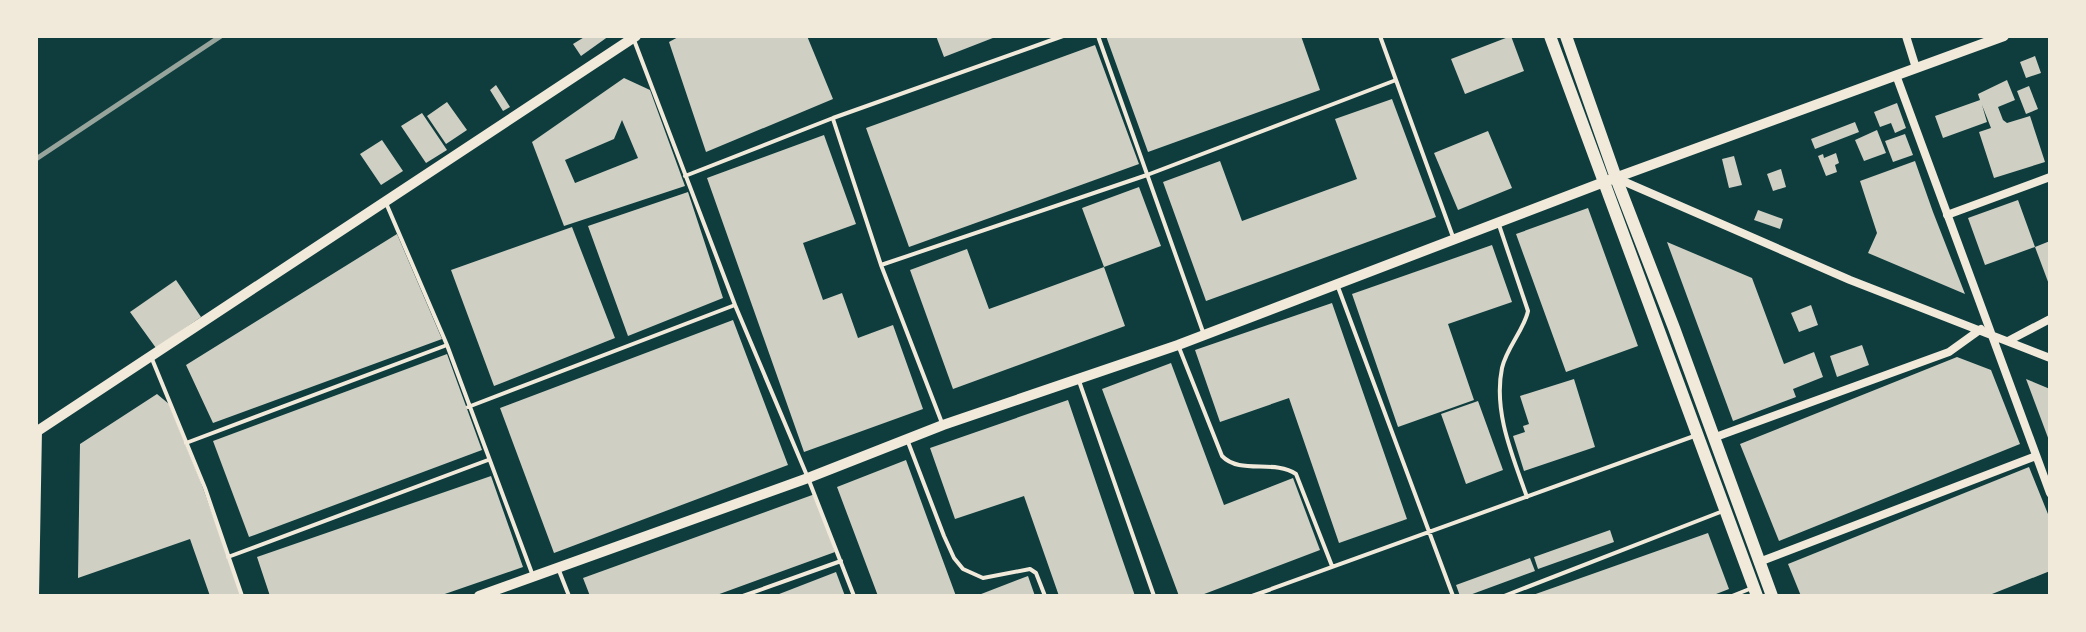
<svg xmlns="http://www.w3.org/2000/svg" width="2086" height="632" font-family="'IBM Plex Sans',sans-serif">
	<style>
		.building { fill: #cfcfc3; fill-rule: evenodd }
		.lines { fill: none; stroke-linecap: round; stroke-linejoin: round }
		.service { stroke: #f1e9da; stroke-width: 4 }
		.minor { stroke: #f1e9da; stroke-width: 8 }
		.tertiary { stroke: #f1e9da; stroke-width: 10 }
		.primary { stroke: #f1e9da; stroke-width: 12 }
		.rail { stroke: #97a49c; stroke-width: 5 }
	</style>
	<rect width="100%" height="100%" fill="#0f3d3e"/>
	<path class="building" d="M586,36H609L581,56L573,44Z
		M680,36H807L833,99L706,152L669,42Z
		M936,36H998L944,57Z
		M1106,36H1301L1320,90L1148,152Z
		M1511,36L1524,71L1465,94L1451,59Z
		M1095,45L1139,164L909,247L866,128Z
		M2035,56L2041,73L2026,78L2020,62Z
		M624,78L650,90L685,186L564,226L532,142ZM622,120L638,158L575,183L565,160L614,139Z
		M2007,80L2015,100L1998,107L2003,120L2007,123L2030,116L2045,162L1994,178L1979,132L1991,128L1982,105L1987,122L1943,138L1935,116L1980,100L1978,94Z
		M496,85L510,107L503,111L490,90Z
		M2029,86L2038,109L2026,114L2017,91Z
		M1392,99L1436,217L1206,301L1163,182L1220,161L1242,221L1357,179L1335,119Z
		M447,102L467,130L446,144L427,116Z
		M1897,103L1906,128L1895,133L1891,123L1880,127L1874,112Z
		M422,113L447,150L426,163L401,126Z
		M1855,122L1859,132L1815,149L1811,139Z
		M1877,130L1886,153L1864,161L1855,140Z
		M1488,131L1512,188L1458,210L1434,153Z
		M1905,134L1913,155L1893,162L1885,141Z
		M824,135L856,224L803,243L823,300L842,293L858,338L893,325L923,409L804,452L707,178Z
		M382,140L403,171L381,185L360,154Z
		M1836,153L1839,163L1835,165L1837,172L1826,176L1818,156L1823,154L1824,158Z
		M1734,156L1742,185L1729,188L1722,159Z
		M1915,161L1933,212L1965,294L1868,253L1877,233L1860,181Z
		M1781,169L1786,187L1773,191L1767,174Z
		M1139,187L1161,246L1104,267L1082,208Z
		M688,192L723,298L628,336L588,226Z
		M2018,200L2035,247L1985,265L1968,218Z
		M1588,208L1638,346L1566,372L1516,234Z
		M1758,210L1783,219L1780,229L1754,220Z
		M572,227L615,338L494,386L451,270Z
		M397,234L442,339L213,423L186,365Z
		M2050,241V287L2035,247Z
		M1667,242L1752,278L1784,364L1814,352L1823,377L1793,389L1796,397L1733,421Z
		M1492,245L1512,302L1448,324L1474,400L1398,427L1352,294Z
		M967,249L989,309L1104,267L1125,326L953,389L910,270Z
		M176,280L201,317L156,348L130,312Z
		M1332,303L1407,519L1339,543L1289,398L1220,422L1195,350Z
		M1811,305L1818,325L1799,332L1791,313Z
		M733,320L788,465L554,553L500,408Z
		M1862,345L1869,365L1837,377L1830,356Z
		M447,354L482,450L249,537L213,441Z
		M1957,357L1991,370L2020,444L1779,541L1740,444Z
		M1171,363L1224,505L1293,478L1320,550L1199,596H1179L1102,389Z
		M1574,379L1595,447L1524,471L1513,436L1525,432L1523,426L1529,424L1520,396Z
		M2026,379L2050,389V443Z
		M157,394L169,404L200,480L242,596H210L190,539L78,578L80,444Z
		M1068,400L1117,544L1135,596H1059L1024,496L955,519L930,448Z
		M1478,401L1503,470L1466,484L1441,414Z
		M906,460L932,531L956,596H878L837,487Z
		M2029,467L2050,519V571L1987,596H1801L1788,564Z
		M491,476L523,567L439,596H270L257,557Z
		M815,494L835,552L714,596H590L583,578Z
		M1610,530L1614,542L1538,569L1534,557Z
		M1708,533L1729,589L1711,596H1530Z
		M1530,558L1535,571L1467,596H1460L1456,585Z
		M836,572L845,596H774Z
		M1028,576L1035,596H976Z"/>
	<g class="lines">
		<path class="service" d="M1098,36L1203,332
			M1380,36L1453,237
			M634,40L735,305L808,478L854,596
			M833,119L881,265L942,423
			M685,176L833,118L1063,36
			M386,203L447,345L533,576
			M1498,222L1528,311C1524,330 1507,347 1502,368C1493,412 1513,457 1527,497
			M881,265L1147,175L1396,80
			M1338,287L1453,596
			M1178,345L1222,456C1240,475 1274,459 1296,474L1332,566
			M152,359L205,488L242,596
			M1079,381L1154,596
			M468,407L735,305
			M908,442L944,536L954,558L963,569L983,578L1030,569L1036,573L1045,596
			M186,443L447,345
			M228,557L488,460
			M558,568L569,596
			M37,596L40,430
			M743,596L841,561
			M1252,596L1697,435
			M1504,596L1723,511
			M1732,596L1752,588"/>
		<path class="minor" d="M1906,36L1916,68
			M1896,75L2050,493
			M1616,178L1850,280L2050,358
			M1947,215L2050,177
			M2008,341L2050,319
			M1713,438L1949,352L1981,329
			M1759,562L2036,456"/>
		<path class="tertiary" d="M36,432L636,36
			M479,596L808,478L943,425L1178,345L1604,182L2004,36"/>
		<path class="primary" d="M1550,36L1757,596
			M1566,36L1616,178L1674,328L1772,596"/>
		<path class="rail" d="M36,159L221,36"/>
	</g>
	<rect width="2086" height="632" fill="none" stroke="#f1e9da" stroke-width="76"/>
</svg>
